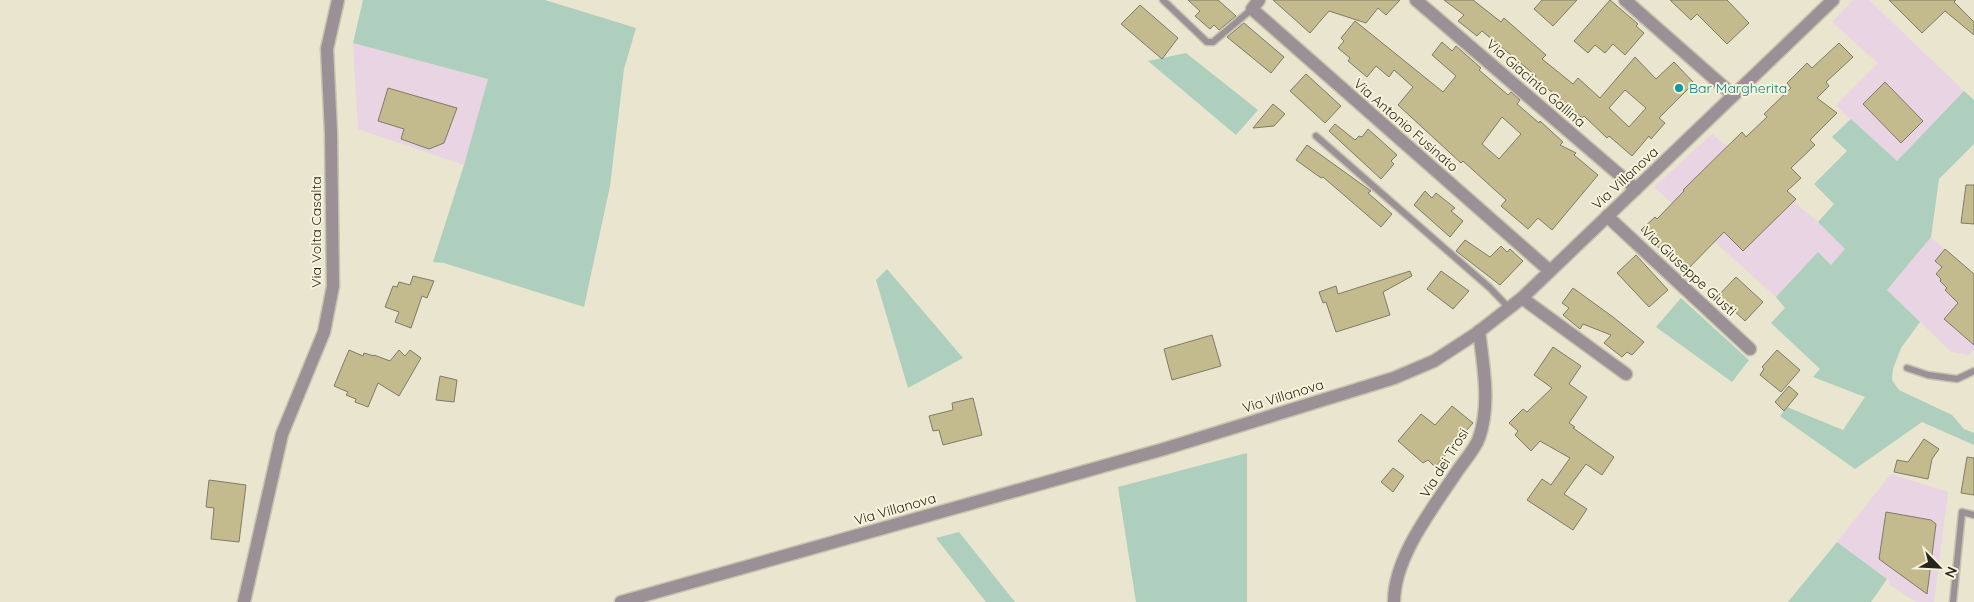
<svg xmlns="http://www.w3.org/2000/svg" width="1974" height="602" font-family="Quicksand,sans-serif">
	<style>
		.commercial { fill: #e8d4e3 }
		.green { fill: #aecfbd }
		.building { fill: #c3bb8e; stroke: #7f7b66; fill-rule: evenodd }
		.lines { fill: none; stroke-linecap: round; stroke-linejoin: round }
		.service-casing { stroke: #c6c3ae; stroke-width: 9 }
		.minor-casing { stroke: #c6c3ae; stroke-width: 15 }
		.tertiary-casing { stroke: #c6c3ae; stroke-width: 15 }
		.service { stroke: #9a9096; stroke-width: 6 }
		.minor { stroke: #9a9096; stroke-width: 12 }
		.tertiary { stroke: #9a9096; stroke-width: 12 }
		.culture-dot { fill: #0f9aa8; stroke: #f7f3db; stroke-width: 2 }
		.labels { text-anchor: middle; stroke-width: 4; stroke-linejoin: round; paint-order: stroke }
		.street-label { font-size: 14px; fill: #27261d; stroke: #f7f3db }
		.culture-label { font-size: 14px; fill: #0d838f; stroke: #f7f3db; text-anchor: start }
	</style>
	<rect width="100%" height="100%" fill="#e9e5ce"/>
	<path class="commercial" d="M1853,0H1869L1964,91L1880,179L1832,137L1850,119L1836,105L1878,63L1832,22Z
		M353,43L488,79L464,165L358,129Z
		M1712,134L1818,222L1845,249L1831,265L1818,252L1776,297L1654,187Z
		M1931,237L1974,275V350L1969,355L1951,352L1887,290Z
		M1891,474L1948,492L1934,602H1916L1890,585V581L1837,542Z"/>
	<path class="green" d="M363,0H545L636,28L624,69L610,186L584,307L444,263L433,262L464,165L488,79L353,43Z
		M1186,53L1258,110L1236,135L1148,61Z
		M1964,91L1974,100V144L1939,179L1931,237L1887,290L1920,322L1901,348L1893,369L1892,380L1899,390L1952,415L1964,429L1974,433V445L1922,422L1855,469L1780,416L1787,407L1843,430L1865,397L1813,377L1820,369L1771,323L1785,308L1776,297L1818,252L1831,265L1845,249L1818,222L1834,204L1814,184L1847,151L1832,137L1851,119L1897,161Z
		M887,269L963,358L908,388L876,280Z
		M1681,298L1749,360L1732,382L1656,327Z
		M1247,453V602H1136L1118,487Z
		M959,532L1015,602H986L936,538Z
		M1837,542L1887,579L1871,602H1788Z"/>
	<path class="building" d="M1188,0H1218L1236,16L1219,30L1214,25L1210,29L1195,16L1200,11Z
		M1273,0H1400L1386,15L1378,8L1366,23L1329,11L1310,33Z
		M1444,0H1473L1501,22L1504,18L1546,55L1542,59L1573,84L1578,78L1600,98L1635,57L1656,79L1674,62L1694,83L1659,118L1665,123L1651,139L1649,136L1632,156L1609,136L1607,138L1584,116L1582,118L1535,78L1536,76L1482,31L1477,36L1458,21L1464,15ZM1625,90L1646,108L1629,127L1609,108Z
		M1542,0H1577L1553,26L1534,9Z
		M1610,0L1638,24L1636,26L1644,33L1625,55L1613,44L1605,53L1595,45L1588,53L1574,41Z
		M1670,0H1727L1749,23L1727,44L1697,14L1691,20Z
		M1889,0H1956L1954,2L1974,22V35L1945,11L1922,33Z
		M1140,5L1178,38L1162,59L1121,24Z
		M1355,21L1443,92L1456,76L1432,55L1442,42L1452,51L1456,46L1481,68L1479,70L1508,95L1511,92L1520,100L1517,104L1539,123L1540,121L1563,142L1560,145L1576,153L1574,155L1598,175L1552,230L1538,218L1528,229L1501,206L1506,200L1463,161L1461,163L1398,105L1413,87L1394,70L1389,77L1376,66L1367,77L1348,61L1350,58L1338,48L1344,41L1341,38ZM1502,117L1521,134L1499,159L1482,144Z
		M1244,23L1284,57L1271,73L1227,37Z
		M1839,43L1853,57L1826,82L1829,86L1817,98L1837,113L1810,140L1815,145L1791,168L1801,178L1787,191L1796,199L1743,251L1724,232L1684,273L1641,230L1655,217L1657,219L1684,191L1683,190L1742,132L1746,137L1767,117L1764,114L1791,88L1787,83L1807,63L1812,68Z
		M1306,74L1341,106L1325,123L1290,91Z
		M1885,82L1923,121L1901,143L1863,104Z
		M388,88L457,108L444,143L429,149L401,139L404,129L378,121Z
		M1273,104L1285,114L1274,126L1253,128Z
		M1335,124L1355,140L1359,136L1362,137L1368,129L1397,155L1391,161L1394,164L1381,179L1329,131Z
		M1307,145L1371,191L1368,193L1392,214L1381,227L1323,177L1321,178L1296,160Z
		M1966,185H1974V224L1961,223Z
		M1425,191L1432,198L1436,193L1455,208L1451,211L1463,221L1450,237L1414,205Z
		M1465,240L1490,257L1501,246L1507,252L1510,249L1523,261L1500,285L1456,251Z
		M1945,249L1974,274V345L1944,319L1958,303L1945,290L1947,288L1940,281L1941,279L1936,274L1942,267L1935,261Z
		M1636,255L1668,290L1649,307L1617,273Z
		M1410,271L1412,276L1383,292L1390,315L1336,332L1326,302L1323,303L1319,292L1336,286L1338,294Z
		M1441,271L1469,291L1453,309L1427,289Z
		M413,276L434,281L427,298L422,296L411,328L395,322L399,312L385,307L393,286L397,287L399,282L410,285Z
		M1736,277L1763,302L1745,321L1718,296Z
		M1573,288L1613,317L1644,342L1632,355L1627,352L1622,357L1604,343L1611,335L1583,324L1580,329L1563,315L1569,308L1562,303Z
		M1212,335L1221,366L1172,380L1164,349Z
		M1553,347L1581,366L1569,384L1587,397L1569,423L1575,427L1573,428L1614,457L1602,475L1586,464L1564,494L1587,509L1573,530L1527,500L1542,479L1551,485L1570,458L1540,441L1531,451L1515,435L1518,431L1509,423L1523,409L1527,412L1552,388L1534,375Z
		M349,350L363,356L364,353L374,356V355L390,361L399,350L405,356L410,350L421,358L399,396L378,383L368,407L355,402L356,399L346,395L348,392L334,386Z
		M1777,350L1800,370L1781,392L1760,375L1764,369L1762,367Z
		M440,376L457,380L454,402L436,400Z
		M1789,386L1798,394L1784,411L1775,402Z
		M973,398L982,435L943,445L939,430L933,431L929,416L953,410L952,403Z
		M1452,406L1473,423L1435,467L1428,460L1423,463L1398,441L1421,414L1435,425Z
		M1924,439L1939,449L1932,459L1928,479L1894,472L1897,460L1908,462Z
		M1967,457L1974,458V495L1961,493Z
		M1393,468L1404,476L1393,492L1381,482Z
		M209,480L246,485L239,542L211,539L214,508L206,507Z
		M1886,512L1931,520L1936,524L1927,594L1879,559Z"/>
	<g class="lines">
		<g class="service-casing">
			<path id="service" d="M1163,0L1207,42H1213L1252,9
				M1316,136L1490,288L1509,308
				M1907,368L1928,375L1957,379L1974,371
				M1953,602L1962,512L1974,515"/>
		</g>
		<g class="minor-casing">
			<path id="minor" d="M1259,0L1252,9L1550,271
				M1416,0L1636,189
				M1625,0L1733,95
				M1607,216L1750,349
				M1522,298L1626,374
				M244,602L282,434L324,332L333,286L331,133L327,49L338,0
				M1394,602C1394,556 1434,507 1458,470C1465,460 1475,449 1479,438C1491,404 1483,365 1479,331"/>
		</g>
		<g class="tertiary-casing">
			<path id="tertiary" d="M621,602L1164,449L1394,378L1434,361L1477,333L1522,298L1833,0"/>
		</g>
		<use href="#service" class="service"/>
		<use href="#minor" class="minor"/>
		<use href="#tertiary" class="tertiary"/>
	</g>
	<circle class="culture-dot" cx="1679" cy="88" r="5"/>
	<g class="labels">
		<g class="street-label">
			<text transform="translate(1536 83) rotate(41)" y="5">Via Giacinto Gallina</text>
			<text transform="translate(1406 125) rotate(41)" y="5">Via Antonio Fusinato</text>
			<text transform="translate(1625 178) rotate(-43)" y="5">Via Villanova</text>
			<text transform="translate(316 232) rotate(-90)" y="5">Via Volta Casalta</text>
			<text transform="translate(1689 271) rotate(43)" y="5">Via Giuseppe Giusti</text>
			<text transform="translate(1283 396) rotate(-17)" y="5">Via Villanova</text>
			<text transform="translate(1444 463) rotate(-58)" y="5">Via dei Trosi</text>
			<text transform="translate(895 509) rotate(-16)" y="5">Via Villanova</text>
		</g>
		<g class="culture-label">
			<text x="1689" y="93">Bar Margherita</text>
		</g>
	</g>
	<g transform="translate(1939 567) rotate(114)" stroke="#f7f3db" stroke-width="4" paint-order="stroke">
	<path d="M0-4L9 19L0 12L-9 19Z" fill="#27261d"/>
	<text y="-8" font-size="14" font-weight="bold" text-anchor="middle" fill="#27261d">N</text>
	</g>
</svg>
